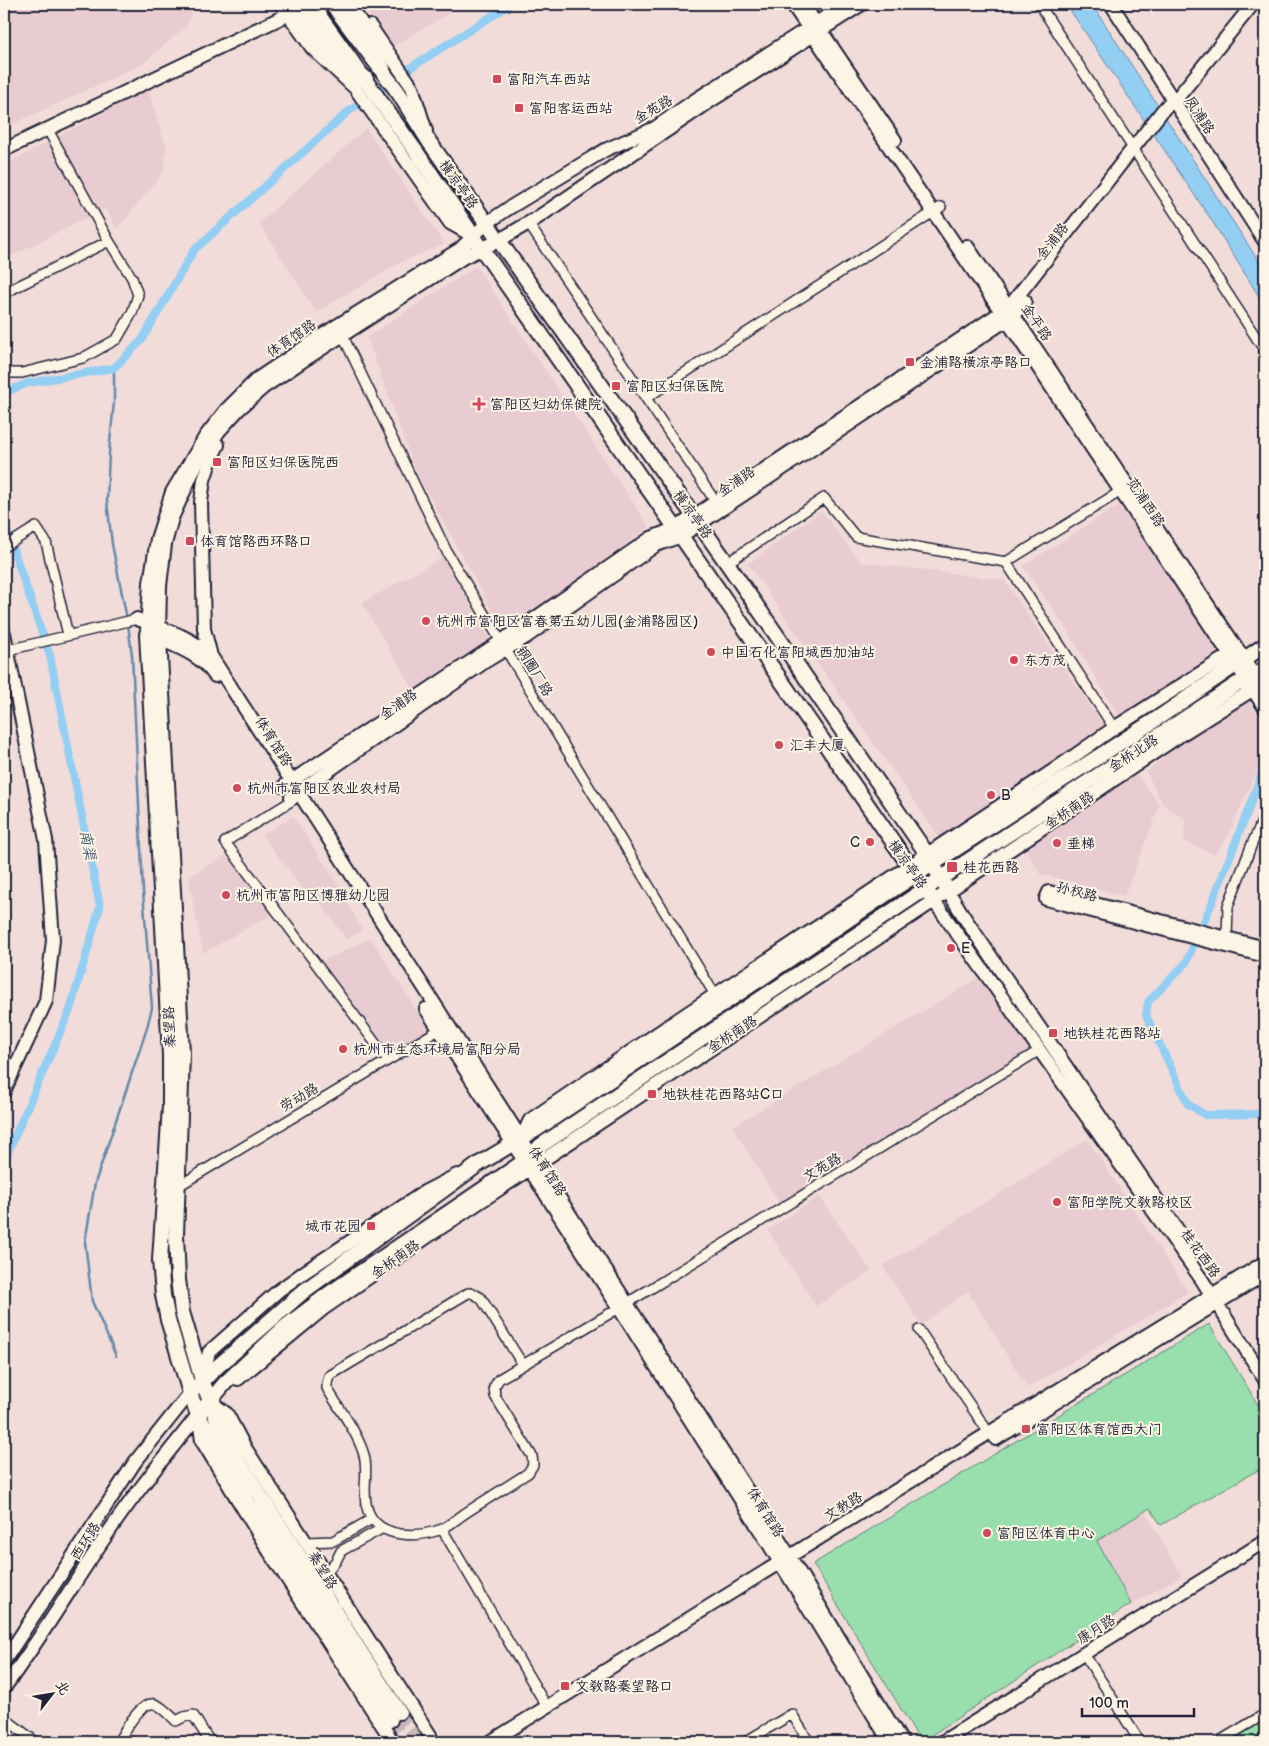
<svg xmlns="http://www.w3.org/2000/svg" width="1269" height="1746" font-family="'Balsamiq Sans','LXGW WenKai TC',sans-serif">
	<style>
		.built { fill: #e9cbd2 }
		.green { fill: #98dfad; stroke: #5d8074 }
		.water { fill: #93cef3; stroke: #6689a9 }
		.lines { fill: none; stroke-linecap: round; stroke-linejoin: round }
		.stream { stroke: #6689a9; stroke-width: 2.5 }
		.canal { stroke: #93cef3; stroke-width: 8 }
		.primary-tunnel { stroke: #c8b7ba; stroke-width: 14; stroke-dasharray: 14 7; stroke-linecap: butt }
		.street-casing { stroke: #22223b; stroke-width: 12 }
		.secondary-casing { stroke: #22223b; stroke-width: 16 }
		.primary-casing { stroke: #22223b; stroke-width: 18 }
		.highway-casing { stroke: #22223b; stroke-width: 20 }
		.street { stroke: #fcf5e5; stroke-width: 9 }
		.secondary { stroke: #fcf5e5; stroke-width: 12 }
		.primary { stroke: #fcf5e5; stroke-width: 14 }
		.highway { stroke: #fcf5e5; stroke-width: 16 }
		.poi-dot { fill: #d1495b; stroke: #fcf5e5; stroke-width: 2 }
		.labels { text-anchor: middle; stroke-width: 4; stroke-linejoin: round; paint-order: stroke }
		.poi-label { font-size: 14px; fill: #22223b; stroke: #fcf5e5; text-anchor: start }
		.street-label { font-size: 14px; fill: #22223b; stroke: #fcf5e5 }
		.water-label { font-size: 15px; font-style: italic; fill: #445672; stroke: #fcf5e5 }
	</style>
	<rect width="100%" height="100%" fill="#f1dcda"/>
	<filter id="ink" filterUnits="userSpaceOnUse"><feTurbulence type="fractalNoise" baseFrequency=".02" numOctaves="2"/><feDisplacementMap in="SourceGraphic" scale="10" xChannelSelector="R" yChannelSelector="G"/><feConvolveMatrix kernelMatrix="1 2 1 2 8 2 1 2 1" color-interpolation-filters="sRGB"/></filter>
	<g filter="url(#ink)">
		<path class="built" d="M4,4H194L187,26L141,65L4,128Z
			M361,4H464L392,47Z
			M148,89L166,147L164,171L117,229L105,208L4,260V165Z
			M366,128L444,244L405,260L316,312L259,223Z
			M476,266L649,527L505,634L416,472L367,337Z
			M1119,505L1149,545L1222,653L1122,721L1064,625L1023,566Z
			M821,511L861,562L1004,580L1108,732L943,842L748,564Z
			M443,557L490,640L415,692L362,603Z
			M1248,701L1265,723V753L1230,831L1215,855L1184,841L1186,819L1164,806L1146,772L1182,743Z
			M1137,775L1160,805L1124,896L1040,874L1025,847Z
			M293,816L334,878L362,930L347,940L311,891L306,893L262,835Z
			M226,855L275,912L203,953L189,877Z
			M371,938L429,1030L389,1054L321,962Z
			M981,976L1032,1054L782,1207L732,1127Z
			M1087,1139L1188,1292L1027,1388L968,1291L921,1325L883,1266Z
			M819,1196L871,1271L816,1306L768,1230Z
			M1145,1511L1182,1576L1131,1604L1097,1541Z"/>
		<path class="green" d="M1209,1324L1265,1416V1466L1161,1525L1150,1508L1097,1541L1131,1604L921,1742L813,1564Z
			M1264,1719L1265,1721V1742H1226Z"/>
		<path class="water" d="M1066,4H1092L1265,271V306L1212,221Z"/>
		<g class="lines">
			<path class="stream" d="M114,368V402L109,453L107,501L112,544L127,619
				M116,1356L92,1301L85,1242L95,1183L146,1031L152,1008L143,891L132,655L128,624"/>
			<path class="canal" d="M4,393L28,383L114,368L142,340L194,250L349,111L416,64L511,4
				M4,523L50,656L100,907L70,1010L4,1161
				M1265,766L1212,903L1186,963L1148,1002L1146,1015L1188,1104L1205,1115L1265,1114"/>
			<path class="primary-tunnel" d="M399,1712L419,1742
				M390,1720L404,1742"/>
			<g class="street-casing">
				<path id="street" d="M1039,4L1265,351
					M532,229L715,501
					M4,293L109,241L48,130
					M341,332L448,554L715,995
					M4,373H22L83,358L117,339L132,313L138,295L132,278L109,241
					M646,398L941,207
					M4,547L36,527L46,542L68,635
					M1006,562L1114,728
					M727,563L824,498L856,537L1006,562L1121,491
					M8,650L137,619
					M293,800L225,842L388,1060
					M1227,938L1228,906L1252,844L1265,815
					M175,1188L442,1028
					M919,1330L989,1433
					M523,1365L481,1298L472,1293H468L329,1376L327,1384V1388C339,1409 357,1431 364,1455C369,1474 361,1492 368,1511C379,1539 418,1538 442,1529C450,1525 459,1517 467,1512C487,1499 508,1486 528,1473L533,1465L532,1456L495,1396L494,1387L499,1379L619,1308L1040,1050
					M442,1529L547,1707
					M306,1542L333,1541L372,1519
					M325,1573L336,1561L341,1551L383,1528
					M1088,1660L1140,1742
					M4,1724L7,1720L36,1742
					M118,1742C124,1732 140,1701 155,1704C162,1706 171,1716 176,1721L184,1717L193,1715L210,1742
					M745,1742L792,1714L809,1742
					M1218,1742L1265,1714"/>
			</g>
			<g class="secondary-casing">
				<path id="secondary" d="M281,4L312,48L355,88L450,223L473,236
					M792,4L1006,319L1265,708
					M803,4L895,140
					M1111,4L1265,242
					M370,26L412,87L426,131
					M4,150L289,14
					M967,246L1261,684
					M137,619C163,629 191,636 211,656L790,1557L902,1742
					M147,630L150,583L157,539L172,492L205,437L226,410L257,379L338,325L460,249L487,223L509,208L605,150L655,128L695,100L846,4
					M4,633L46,840L53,940L46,1001L4,1091
					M159,634L160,586L165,544L172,518L197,463L219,431L239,409L264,387L298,364L464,257L498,241L537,218L709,102L862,4
					M151,635C174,646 200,653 215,676
					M211,656L204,629L201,502L204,480L211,459L218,445
					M284,786L521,628L651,538L676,528L1009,307L1163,110L1172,100L1178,97L1253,4
					M291,797L486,661L526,637L656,545L681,536L1014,315L1025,301
					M948,891L966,920L1192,1251
					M934,901L1202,1280L1265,1380
					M1265,948L1049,892L1046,899L1265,956
					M426,1009L619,1308L770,1546L890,1742
					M521,1139L530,1120L683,1016L1057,768L1114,728L1221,660L1236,664
					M238,1379L323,1309L427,1237L934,901L1179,736L1265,682
					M202,1380L209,1352L278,1291L303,1273L426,1191L457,1175
					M215,1399L211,1402L227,1414L244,1446L430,1735L431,1742
					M199,1418L202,1441L269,1551L393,1742
					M996,1439L1265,1274
					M4,1661L135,1462L190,1393
					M4,1688C42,1637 74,1582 110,1530C137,1490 168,1453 198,1415
					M490,1742L1265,1262
					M942,1742L1265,1541"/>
			</g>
			<g class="primary-casing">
				<path id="primary" d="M311,4L415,150L482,249L934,901
					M332,4L398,92L430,143L727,563L927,854L948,891
					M147,634L170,1055V1106L160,1260L163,1295L168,1320L190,1393L198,1415L246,1499L390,1720
					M159,639L182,1053L176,1235L178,1279L182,1312L202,1380L218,1423L241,1465L399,1712
					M190,1393L217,1367L304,1291L479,1164L537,1129L894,889L1152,722L1265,645
					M198,1415L225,1383L285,1327L327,1295L532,1156L540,1146L925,889L1237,684L1248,681L1265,669"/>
			</g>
			<g class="highway-casing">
				<path id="highway" d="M295,4L324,44L365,79
					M346,4L370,39L382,69"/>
			</g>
			<use href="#street" class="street"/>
			<use href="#secondary" class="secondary"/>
			<use href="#primary" class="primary"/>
			<use href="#highway" class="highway"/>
		</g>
	</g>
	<g class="poi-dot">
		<rect x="492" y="74" width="10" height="10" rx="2.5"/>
		<rect x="514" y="103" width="10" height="10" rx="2.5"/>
		<rect x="905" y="357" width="10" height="10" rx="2.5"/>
		<rect x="611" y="381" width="10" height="10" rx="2.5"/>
		<path d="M476.5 396.5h5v5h5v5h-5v5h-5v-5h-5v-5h5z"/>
		<rect x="212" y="457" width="10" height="10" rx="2.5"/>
		<rect x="185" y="536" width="10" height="10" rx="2.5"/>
		<circle cx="426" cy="621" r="5"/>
		<circle cx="711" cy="652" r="5"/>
		<circle cx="1014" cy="660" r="5"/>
		<circle cx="779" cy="745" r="5"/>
		<circle cx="237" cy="788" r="5"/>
		<circle cx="991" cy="795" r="5"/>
		<circle cx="870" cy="842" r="5"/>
		<circle cx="1057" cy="843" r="5"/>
		<rect x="946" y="861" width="12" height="12" rx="2.5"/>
		<circle cx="226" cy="895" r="5"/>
		<circle cx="951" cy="948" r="5"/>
		<rect x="1048" y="1028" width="10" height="10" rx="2.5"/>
		<circle cx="343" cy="1049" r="5"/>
		<rect x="647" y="1089" width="10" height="10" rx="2.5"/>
		<circle cx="1057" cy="1202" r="5"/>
		<rect x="366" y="1221" width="10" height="10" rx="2.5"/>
		<rect x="1021" y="1424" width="10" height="10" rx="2.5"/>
		<circle cx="987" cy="1533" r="5"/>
		<rect x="560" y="1681" width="10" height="10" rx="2.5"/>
	</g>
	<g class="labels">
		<g class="poi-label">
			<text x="507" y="84">富阳汽车西站</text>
			<text x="529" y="113">富阳客运西站</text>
			<text x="920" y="367">金浦路横凉亭路口</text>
			<text x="626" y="391">富阳区妇保医院</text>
			<text x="490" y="409">富阳区妇幼保健院</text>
			<text x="227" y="467">富阳区妇保医院西</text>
			<text x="200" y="546">体育馆路西环路口</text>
			<text x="436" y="626">杭州市富阳区富春第五幼儿园(金浦路园区)</text>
			<text x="721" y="657">中国石化富阳城西加油站</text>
			<text x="1024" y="665">东方茂</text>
			<text x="789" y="750">汇丰大厦</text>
			<text x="247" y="793">杭州市富阳区农业农村局</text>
			<text x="1001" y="800">B</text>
			<text x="860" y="847" text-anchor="end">C</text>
			<text x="1067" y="848">垂梯</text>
			<text x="963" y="872">桂花西路</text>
			<text x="236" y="900">杭州市富阳区博雅幼儿园</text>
			<text x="961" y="953">E</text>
			<text x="1063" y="1038">地铁桂花西路站</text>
			<text x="353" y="1054">杭州市生态环境局富阳分局</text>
			<text x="662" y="1099">地铁桂花西路站C口</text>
			<text x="1067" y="1207">富阳学院文教路校区</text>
			<text x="361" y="1231" text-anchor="end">城市花园</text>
			<text x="1036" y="1434">富阳区体育馆西大门</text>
			<text x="997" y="1538">富阳区体育中心</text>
			<text x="575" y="1691">文教路秦望路口</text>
		</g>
		<g class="street-label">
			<text transform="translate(653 109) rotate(-30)" y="5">金苑路</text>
			<text transform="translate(1200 115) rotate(57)" y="5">凤浦路</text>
			<text transform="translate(459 184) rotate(55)" y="5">横凉亭路</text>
			<text transform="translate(1052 241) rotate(-52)" y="5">金浦路</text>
			<text transform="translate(1037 322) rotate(56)" y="5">金平路</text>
			<text transform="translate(291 338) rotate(-34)" y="5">体育馆路</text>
			<text transform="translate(736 481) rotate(-34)" y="5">金浦路</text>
			<text transform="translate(1146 502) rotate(56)" y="5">苋浦西路</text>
			<text transform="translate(693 514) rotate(55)" y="5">横凉亭路</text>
			<text transform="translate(535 671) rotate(59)" y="5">钢圈厂路</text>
			<text transform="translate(398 704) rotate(-35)" y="5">金浦路</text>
			<text transform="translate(274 741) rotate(58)" y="5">体育馆路</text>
			<text transform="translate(1133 753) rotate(-33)" y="5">金桥北路</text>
			<text transform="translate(1069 810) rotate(-34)" y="5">金桥南路</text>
			<text transform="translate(908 864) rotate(55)" y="5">横凉亭路</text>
			<text transform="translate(1077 891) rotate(15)" y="5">孙权路</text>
			<text transform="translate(169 1027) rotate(-93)" y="5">秦望路</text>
			<text transform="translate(732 1034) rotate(-33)" y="5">金桥南路</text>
			<text transform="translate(299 1097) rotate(-31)" y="5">劳动路</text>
			<text transform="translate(822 1167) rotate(-31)" y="5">文苑路</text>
			<text transform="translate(548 1171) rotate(57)" y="5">体育馆路</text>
			<text transform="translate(1201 1253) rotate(55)" y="5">桂花西路</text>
			<text transform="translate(395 1259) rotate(-35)" y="5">金桥南路</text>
			<text transform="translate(843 1506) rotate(-32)" y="5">文教路</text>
			<text transform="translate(766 1512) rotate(58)" y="5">体育馆路</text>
			<text transform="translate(85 1541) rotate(-57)" y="5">西环路</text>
			<text transform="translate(323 1570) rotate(58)" y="5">秦望路</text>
			<text transform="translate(1096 1629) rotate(-32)" y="5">康月路</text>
		</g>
		<g class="water-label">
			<text transform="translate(88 845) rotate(79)" y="5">南渠</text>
		</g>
	</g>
	<rect width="1269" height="1746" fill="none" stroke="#fcf5e5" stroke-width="20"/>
	<rect x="10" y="10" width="1249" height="1726" fill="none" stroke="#22223b" stroke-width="2" filter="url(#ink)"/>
	<g transform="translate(52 1694) rotate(59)" stroke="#fcf5e5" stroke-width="4" paint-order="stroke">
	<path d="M0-4L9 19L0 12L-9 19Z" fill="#22223b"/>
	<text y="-8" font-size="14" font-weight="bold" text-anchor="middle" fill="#22223b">北</text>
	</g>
	<path d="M1082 1708v8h112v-8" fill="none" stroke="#22223b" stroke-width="2.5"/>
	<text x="1089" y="1708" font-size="15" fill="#22223b" stroke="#fcf5e5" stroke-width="4" paint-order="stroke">100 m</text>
</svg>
